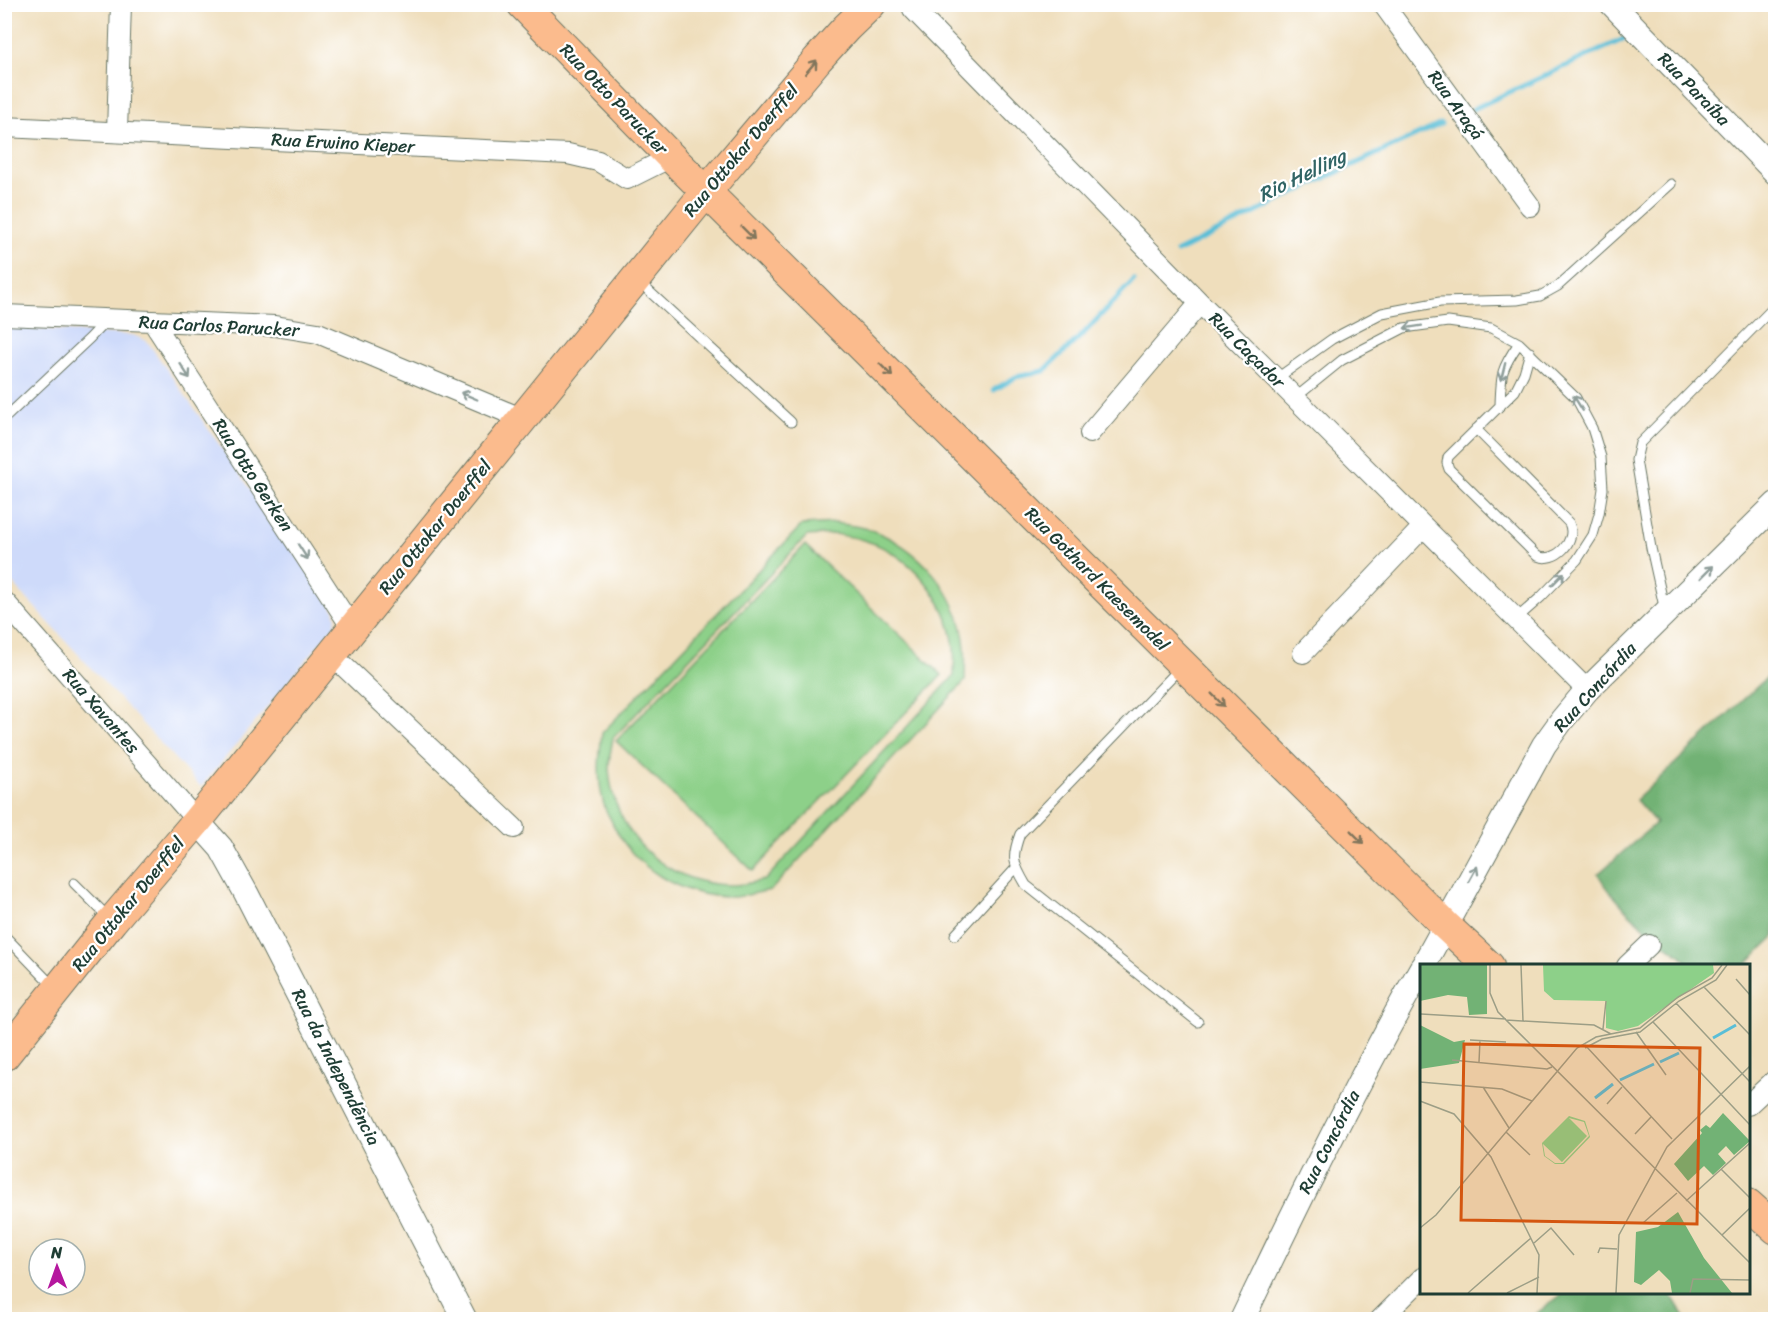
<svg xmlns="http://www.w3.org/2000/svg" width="1780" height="1324" font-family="Sriracha,sans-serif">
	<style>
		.built { fill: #cedafa }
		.green { fill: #8dd089; stroke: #56865e; stroke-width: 1.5; fill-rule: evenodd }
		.forest { fill: #72b275; stroke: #487854; stroke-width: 1.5 }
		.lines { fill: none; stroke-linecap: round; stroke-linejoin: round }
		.stream { stroke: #59bed7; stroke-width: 5 }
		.service-casing { stroke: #687564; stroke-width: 11 }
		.minor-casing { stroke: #687564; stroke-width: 22 }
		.tertiary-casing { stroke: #687564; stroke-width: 26 }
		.primary-casing { stroke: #687564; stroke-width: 32 }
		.service { stroke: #fff; stroke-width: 9 }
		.minor { stroke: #fff; stroke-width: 20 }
		.tertiary { stroke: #fff; stroke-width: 24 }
		.primary { stroke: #fbbb8d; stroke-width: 30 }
		.oneway { stroke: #82765c }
		.oneway2 { stroke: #8f9e9a }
		.labels { text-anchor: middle; stroke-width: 4.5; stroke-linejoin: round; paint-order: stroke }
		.street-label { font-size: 18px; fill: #1f3d34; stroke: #fff }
		.water-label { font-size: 20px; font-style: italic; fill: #306465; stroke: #fff }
		.inset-river { fill: none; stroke: #59bed7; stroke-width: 3 }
		.inset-road { fill: none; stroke: #9c9e86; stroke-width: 1.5 }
		.view { fill: #d45610; fill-opacity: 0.15; stroke: #d45610; stroke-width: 3 }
		.inset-edge { fill: none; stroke: #1f3d34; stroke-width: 3 }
	</style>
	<rect width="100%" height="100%" fill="#fff"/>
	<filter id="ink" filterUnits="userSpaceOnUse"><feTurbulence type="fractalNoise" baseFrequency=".0167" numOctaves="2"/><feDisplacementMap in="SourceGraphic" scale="12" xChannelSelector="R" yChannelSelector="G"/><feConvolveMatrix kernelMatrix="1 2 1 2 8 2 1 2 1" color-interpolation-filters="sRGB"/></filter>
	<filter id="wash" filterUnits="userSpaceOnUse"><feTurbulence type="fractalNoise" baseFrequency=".008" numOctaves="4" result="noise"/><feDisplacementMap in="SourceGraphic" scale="24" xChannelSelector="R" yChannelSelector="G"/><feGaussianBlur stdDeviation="1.35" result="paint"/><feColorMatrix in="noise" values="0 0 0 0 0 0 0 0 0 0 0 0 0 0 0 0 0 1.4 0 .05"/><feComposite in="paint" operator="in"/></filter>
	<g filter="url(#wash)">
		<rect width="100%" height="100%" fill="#efdebc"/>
		<path class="built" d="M5,327L133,335L147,341L334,609L336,618L335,625L201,787L5,575Z"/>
		<path class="green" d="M836,523C846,525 858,526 868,529C919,546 961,594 965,648C966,659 965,670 965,681L771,890C759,892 746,896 734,897C681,898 631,867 610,818C607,813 604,807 603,801C597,777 599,757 602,733L802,525ZM835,534C844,536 854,537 863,540C910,553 949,599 954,648C955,657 954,667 954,676L765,880C755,882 744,885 733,885C668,886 613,836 609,769C609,759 611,748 613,738L807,536Z
			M805,545L942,675L753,871L616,741Z"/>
		<path class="forest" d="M1775,670V936L1745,965H1689C1682,953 1667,947 1656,938C1636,920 1611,897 1598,874L1656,823L1636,800Z
			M1564,1293H1670L1686,1319H1529Z"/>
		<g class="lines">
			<path class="stream" d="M1473,109L1626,38
				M1177,252L1325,178L1441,124
				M994,390L1016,377L1044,371L1085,332L1134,280"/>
		</g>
	</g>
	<g filter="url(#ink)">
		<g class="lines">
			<g class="service-casing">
				<path id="service" d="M639,282L791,422
					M1276,379L1332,339L1382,313L1440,302L1517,300L1540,296L1558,286L1671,184
					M1295,398L1342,360L1404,328L1448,322L1491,328L1519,343L1576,398L1592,428L1601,457L1603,489L1599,514L1593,535L1577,560L1541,597L1516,619
					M1500,405C1501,373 1501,369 1519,343
					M4,419L90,338L107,320
					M1476,429L1569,523C1578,541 1555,564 1537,556L1449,469L1447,463L1448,457L1515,391L1524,373L1530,352
					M1665,611L1651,548L1636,460L1640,443L1776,305
					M1181,667L1020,834C1011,858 1013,863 1026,885L1198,1022
					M74,883L109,918
					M4,935L54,987
					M955,935L1016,868"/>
			</g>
			<g class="minor-casing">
				<path id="minor" d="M913,4V9L1200,303L1587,690
					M1383,4L1530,206
					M4,127L568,154L598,161L627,179L671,157
					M117,132L121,4
					M4,315L275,326L318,333L523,419
					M153,322L352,628
					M1090,433L1200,303
					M4,601L197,821
					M1303,653L1423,527
					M331,654L514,828
					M1627,966L1649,945
					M1748,1105L1776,1079
					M1380,1320L1422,1278"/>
			</g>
			<g class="tertiary-casing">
				<path id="tertiary" d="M1612,4L1776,173
					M197,821L221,848L246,893L465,1320
					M1423,966L1544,745L1562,720L1587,690L1776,504
					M1242,1320C1299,1200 1357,1082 1422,967"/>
			</g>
			<g class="primary-casing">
				<path id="primary" d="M522,4L671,157L1445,925L1489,966
					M4,1056L112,921L197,821L706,192L817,60L846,28L871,4
					M1748,1204L1776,1229"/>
			</g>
			<use href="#service" class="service"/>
			<use href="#minor" class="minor"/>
			<use href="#tertiary" class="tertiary"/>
			<use href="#primary" class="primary"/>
		</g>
		<defs><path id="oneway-shaft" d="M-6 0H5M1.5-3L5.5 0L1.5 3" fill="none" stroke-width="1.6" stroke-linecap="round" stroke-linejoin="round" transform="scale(1.5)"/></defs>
		<g class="oneway">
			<use href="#oneway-shaft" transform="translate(811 67) rotate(-50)"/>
			<use href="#oneway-shaft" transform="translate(748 233) rotate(45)"/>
			<use href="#oneway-shaft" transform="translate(886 370) rotate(45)"/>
			<use href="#oneway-shaft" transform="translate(1218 700) rotate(45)"/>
			<use href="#oneway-shaft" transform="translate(1357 837) rotate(45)"/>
		</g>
		<g class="oneway2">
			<use href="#oneway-shaft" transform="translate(1413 327) rotate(171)"/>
			<use href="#oneway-shaft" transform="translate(185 371) rotate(57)"/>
			<use href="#oneway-shaft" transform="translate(1503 372) rotate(104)"/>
			<use href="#oneway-shaft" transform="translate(469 396) rotate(-157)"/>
			<use href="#oneway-shaft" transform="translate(1578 403) rotate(-122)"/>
			<use href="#oneway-shaft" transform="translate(303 552) rotate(57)"/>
			<use href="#oneway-shaft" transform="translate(1707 572) rotate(-45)"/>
			<use href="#oneway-shaft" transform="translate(1558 579) rotate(-46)"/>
			<use href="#oneway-shaft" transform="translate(1473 874) rotate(-61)"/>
		</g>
	</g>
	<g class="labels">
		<g class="street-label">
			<text transform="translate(1694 89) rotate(46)" y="6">Rua Paraíba</text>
			<text transform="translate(614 99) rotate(46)" y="6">Rua Otto Parucker</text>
			<text transform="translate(1456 105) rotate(54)" y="6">Rua Araçá</text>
			<text transform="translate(343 143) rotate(3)" y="6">Rua Erwino Kieper</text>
			<text transform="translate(741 150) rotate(-50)" y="6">Rua Ottokar Doerffel</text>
			<text transform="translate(219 326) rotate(3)" y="6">Rua Carlos Parucker</text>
			<text transform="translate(1247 350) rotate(45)" y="6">Rua Caçador</text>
			<text transform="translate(253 475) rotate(57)" y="6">Rua Otto Gerken</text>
			<text transform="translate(435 527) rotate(-51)" y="6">Rua Ottokar Doerffel</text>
			<text transform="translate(1097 579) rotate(45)" y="6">Rua Gothard Kaesemodel</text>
			<text transform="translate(1595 687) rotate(-48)" y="6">Rua Concórdia</text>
			<text transform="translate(101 711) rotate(49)" y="6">Rua Xavantes</text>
			<text transform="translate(128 904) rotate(-51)" y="6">Rua Ottokar Doerffel</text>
			<text transform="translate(336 1067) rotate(63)" y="6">Rua da Independência</text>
			<text transform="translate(1329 1142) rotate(-63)" y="6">Rua Concórdia</text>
		</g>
		<g class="water-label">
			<text transform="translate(1302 175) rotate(-26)" y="7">Rio Helling</text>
		</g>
	</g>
	<g transform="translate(1420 964)">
		<rect width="330" height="330" fill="#efdebc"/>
		<path d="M123,1H293L294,9L218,62L198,67L186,64V37L134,36L124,27ZM149,152L165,157L170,173L144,200H135L124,192L122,179ZM149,154L164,158L169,172L143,199H135L125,192L123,180L142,198L167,172Z" fill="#8dd089" fill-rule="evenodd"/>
		<path d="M0,1H67V50L49,51L47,33L28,31L0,37ZM0,61L34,78L45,76L39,99L0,105ZM303,149L330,177L314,191L306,182L298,190L306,199L293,211L284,202L268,217L254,200L282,169L280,166L286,161L290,164ZM258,248L284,294L312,329H252L250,317L239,306L221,321L214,318L216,268L238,263Z" fill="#72b275"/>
		<path class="inset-river" d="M293,74L316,61M240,98L259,89M200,116L234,100M175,134L193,120"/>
		<path class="inset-road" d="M70,1V29L78,48L330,299M101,1L103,57M316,15L330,31M284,23L330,71M256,39L330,118M1,50L86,55M86,56L174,61L191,70M233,58L330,161M183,65L186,37M216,68L246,111M50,76L86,78M165,81L252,175M165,84L182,75L220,68L259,37L296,16L307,1M32,96L127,105L132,103M59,98L60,76M0,118L82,125L112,137M63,123L89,164M0,137L34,150L71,193L119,291L117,329M187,140L202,123M86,168L110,191M215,170L231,153M301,205L330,234M266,237L330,179M223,259L257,229M0,264L16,251L157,84L176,73L220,64L258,33L292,14L302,1M302,271L330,244M114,279L131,264L154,291M178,289L180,284L197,285M48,329L111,274M87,329L119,313M196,329L199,271L247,183L330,102M270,329L273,315L330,316"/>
		<path class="view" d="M44,80L280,84L277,260L41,256Z"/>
		<rect width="330" height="330" class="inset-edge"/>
	</g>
	<rect width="1780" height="1324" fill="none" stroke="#fff" stroke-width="24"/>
	<g transform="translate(57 1267) rotate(359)"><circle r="28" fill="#ffffff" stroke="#a5b1ae" stroke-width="1.5"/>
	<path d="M0-4.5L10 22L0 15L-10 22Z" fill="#b5179e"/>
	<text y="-9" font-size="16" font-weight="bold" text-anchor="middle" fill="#1f3d34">N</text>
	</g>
</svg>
